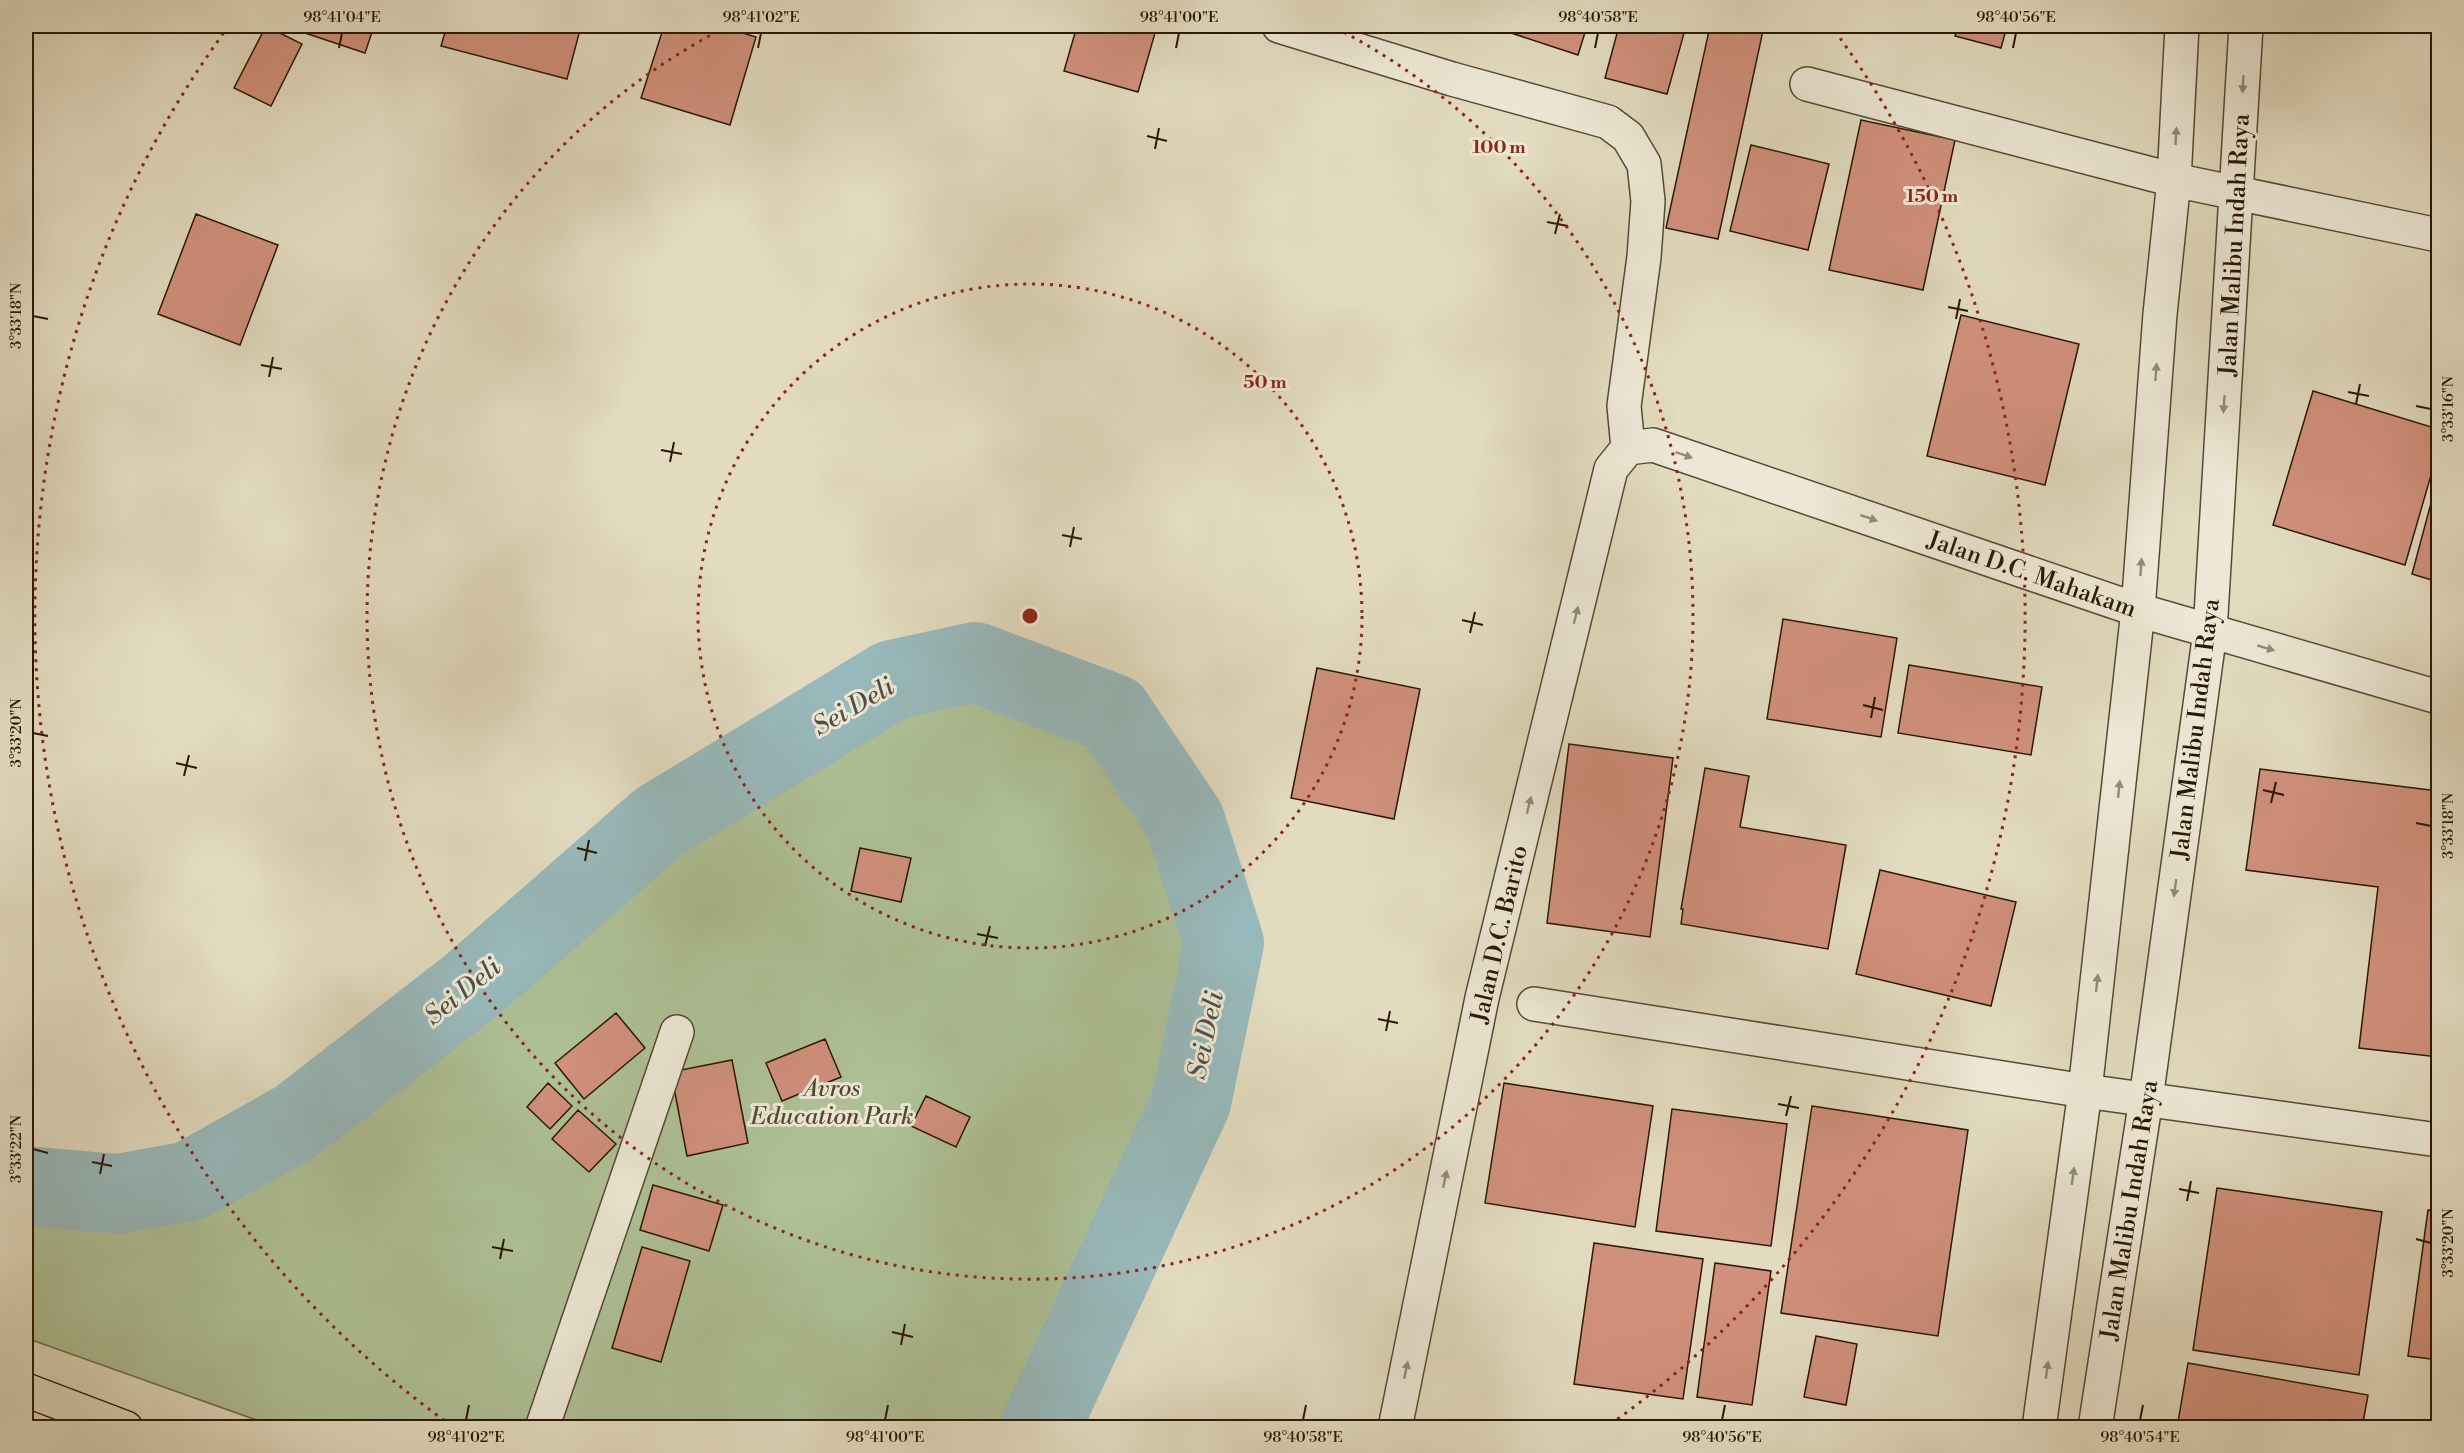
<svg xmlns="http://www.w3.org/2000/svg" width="2464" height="1453" font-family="'Libre Bodoni',serif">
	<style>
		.green { fill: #aec196; stroke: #6c6c4e; stroke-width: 1.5 }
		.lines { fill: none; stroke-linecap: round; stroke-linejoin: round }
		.river { stroke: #98b9bb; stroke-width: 80 }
		.building { fill: #d0907c; stroke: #2b1705; stroke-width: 1.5 }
		.minor-casing { stroke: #594834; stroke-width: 36 }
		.major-casing { stroke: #2b1705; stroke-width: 36 }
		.minor { stroke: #ece8d5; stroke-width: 33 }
		.major { stroke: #e2dbbf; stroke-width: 33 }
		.oneway { fill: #958a77 }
		.ticks { fill: none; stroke: #2b1705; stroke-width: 2 }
		.ring { fill: none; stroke: #8f2418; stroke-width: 3; stroke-dasharray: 3 6 }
		.labels { text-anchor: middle; stroke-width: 6; stroke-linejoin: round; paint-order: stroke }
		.street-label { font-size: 24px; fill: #2b1705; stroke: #ece8d5 }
		.park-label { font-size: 24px; font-style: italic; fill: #524a30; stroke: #ece8d5 }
		.water-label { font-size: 26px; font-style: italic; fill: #515045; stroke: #ece8d5 }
		.centre { fill: #8f2418; stroke: #ece8d5; stroke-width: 3 }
		.ring-label { font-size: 18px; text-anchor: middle; font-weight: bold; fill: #8f2418; stroke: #ece8d5; stroke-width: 6; stroke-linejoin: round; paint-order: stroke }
		.neatline { fill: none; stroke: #2b1705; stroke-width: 2 }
		.ticks-label { font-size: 15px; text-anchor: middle; fill: #2b1705 }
	</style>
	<rect width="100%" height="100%" fill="#e2dbbf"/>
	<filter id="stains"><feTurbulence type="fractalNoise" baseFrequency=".00333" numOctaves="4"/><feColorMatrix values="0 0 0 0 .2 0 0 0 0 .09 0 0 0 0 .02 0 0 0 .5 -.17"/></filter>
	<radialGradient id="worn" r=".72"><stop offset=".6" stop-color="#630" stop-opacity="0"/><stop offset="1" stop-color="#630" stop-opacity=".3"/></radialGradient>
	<path class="green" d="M975,662L1113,714L1185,821L1224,943L1202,1048L1132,1229L1045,1427H276L26,1338V1186L190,1181L471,986L659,822L881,687Z"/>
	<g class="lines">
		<path class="river" d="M26,1186L118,1194L190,1181L297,1121L471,986L659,822L892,680L975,662L1113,714L1185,821L1224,943L1191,1102L1040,1428"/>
	</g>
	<path class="building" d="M266,26L302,44L271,106L234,88Z
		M307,26H374L365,53L305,33Z
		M447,26H581L567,79L441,46Z
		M664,26H720L756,37L730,125L641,98Z
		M1077,26H1157L1138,92L1064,71Z
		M1490,26H1587L1578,55Z
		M1619,26H1686L1667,94L1605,78Z
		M1710,26H1764L1718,239L1666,228Z
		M1958,26H2007L2001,48L1955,36Z
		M1861,120L1955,140L1923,290L1829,270Z
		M1751,145L1829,164L1808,250L1730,231Z
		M196,214L278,245L240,345L158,314Z
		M1961,315L2079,344L2045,485L1927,456Z
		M2313,391L2438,429V451L2405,565L2273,525Z
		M2438,477V582L2412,574Z
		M1783,619L1897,638L1881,737L1767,719Z
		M1909,665L2042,687L2031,755L1898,733Z
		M1317,668L1420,689L1394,819L1291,798Z
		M1569,744L1673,758L1650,937L1547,923Z
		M1705,768L1749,776L1740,827L1846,845L1828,949L1681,924L1683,909H1681Z
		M2260,769L2438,791V1057L2359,1048L2378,887L2246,870Z
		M860,848L911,858L901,902L851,891Z
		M1880,870L2016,902L1991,1006L1856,974Z
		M616,1013L645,1048L584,1099L555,1063Z
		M825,1039L841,1077L782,1101L766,1063Z
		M732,1060L748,1143L687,1156L671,1072Z
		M548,1083L572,1106L550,1129L527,1107Z
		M1504,1083L1653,1106L1635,1227L1485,1203Z
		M926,1096L970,1117L956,1147L911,1126Z
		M1812,1106L1968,1130L1938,1336L1781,1313Z
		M1672,1109L1787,1124L1771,1246L1656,1231Z
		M578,1110L616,1144L589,1172L552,1139Z
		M653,1185L723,1205L709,1251L640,1230Z
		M2217,1188L2382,1212L2359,1375L2193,1350Z
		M2428,1210L2438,1211V1360L2408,1356Z
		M1594,1243L1703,1259L1683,1399L1574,1384Z
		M642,1247L690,1261L661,1362L612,1348Z
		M1715,1263L1771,1271L1752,1405L1697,1397Z
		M1816,1336L1857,1344L1846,1405L1804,1397Z
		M2188,1363L2368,1395L2362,1428H2177Z"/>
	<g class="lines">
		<g class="minor-casing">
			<path id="minor" d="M1279,26L1452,79L1608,122L1628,137L1644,164L1648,201L1644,257L1624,406L1628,448
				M1807,84L2174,180L2438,235
				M1628,448L1653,445L2138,610L2438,697
				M1534,1004L2085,1091L2438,1140
				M542,1428L677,1032
				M1395,1428L1482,998L1611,469L1628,448
				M2039,1428L2085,1091L2138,610L2160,314L2174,180L2182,26
				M2095,1428L2146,1099L2210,632L2246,26"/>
		</g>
		<g class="major-casing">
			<path id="major" d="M26,1390L126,1428"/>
		</g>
		<use href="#minor" class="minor"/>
		<use href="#major" class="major"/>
	</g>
	<defs><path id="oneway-solid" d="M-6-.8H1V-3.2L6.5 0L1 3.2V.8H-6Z" transform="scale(1.5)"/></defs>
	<g class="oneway">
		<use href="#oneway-solid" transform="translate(2243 84) rotate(93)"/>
		<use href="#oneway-solid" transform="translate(2176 136) rotate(-87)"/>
		<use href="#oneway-solid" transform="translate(2156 372) rotate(-86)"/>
		<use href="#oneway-solid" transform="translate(2224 404) rotate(94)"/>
		<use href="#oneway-solid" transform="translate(1684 455) rotate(19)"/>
		<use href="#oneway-solid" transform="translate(1869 518) rotate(19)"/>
		<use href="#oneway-solid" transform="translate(2141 567) rotate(-86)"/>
		<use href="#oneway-solid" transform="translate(1576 615) rotate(-76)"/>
		<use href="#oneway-solid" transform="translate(2266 648) rotate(16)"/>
		<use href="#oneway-solid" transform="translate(2119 789) rotate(-84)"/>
		<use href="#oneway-solid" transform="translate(1529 805) rotate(-76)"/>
		<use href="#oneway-solid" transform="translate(2175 888) rotate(98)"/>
		<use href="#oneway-solid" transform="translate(2097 983) rotate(-84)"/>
		<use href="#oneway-solid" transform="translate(2073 1176) rotate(-82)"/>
		<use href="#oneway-solid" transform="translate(1445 1179) rotate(-78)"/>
		<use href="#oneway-solid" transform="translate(1406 1370) rotate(-78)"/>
		<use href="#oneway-solid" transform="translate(2047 1370) rotate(-82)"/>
	</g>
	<path class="ticks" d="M339,48L342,33M758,48L761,33M1176,48L1179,33M1595,48L1598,33M2013,48L2016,33M1147,136L1167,141M1155,149L1159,128M1547,222L1568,226M1555,234L1560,214M1948,307L1968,311M33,316L48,319M1956,319L1960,299M261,365L282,369M269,377L273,357M2348,392L2369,396M2356,404L2360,384M2416,406L2431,409M661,450L682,454M670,462L674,442M1062,535L1082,539M1070,547L1074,527M1462,620L1483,625M1470,633L1475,612M1863,705L1883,710M1871,718L1875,697M33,733L48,736M176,763L197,768M184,776L189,755M2263,790L2284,795M2271,803L2276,782M2416,823L2431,826M577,848L597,853M585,861L589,840M977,934L998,938M985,946L990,926M1378,1019L1398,1023M1386,1031L1390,1011M1778,1104L1799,1108M1786,1116L1791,1096M33,1149L48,1153M92,1162L112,1166M100,1174L104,1154M2179,1189L2199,1193M2187,1201L2191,1181M2416,1239L2431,1243M492,1247L513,1251M500,1259L504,1239M892,1332L913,1337M901,1345L905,1324M466,1420L469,1405M885,1420L888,1405M1303,1420L1306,1405M1722,1420L1725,1405M2140,1420L2143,1405"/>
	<g class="ring">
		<circle cx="1030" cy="616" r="332"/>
		<path d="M1336 28A663 663 0 1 1 724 28"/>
		<path d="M452 1426A995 995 0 0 1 225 31M1835 31A995 995 0 0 1 1608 1426"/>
	</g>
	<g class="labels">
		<g class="street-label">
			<text transform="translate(2234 245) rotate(-87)" y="8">Jalan Malibu Indah Raya</text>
			<text transform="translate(2032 574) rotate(19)" y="8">Jalan D.C. Mahakam</text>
			<text transform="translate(2195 729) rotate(-83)" y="8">Jalan Malibu Indah Raya</text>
			<text transform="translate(1499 934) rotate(-77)" y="8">Jalan D.C. Barito</text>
			<text transform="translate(2129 1210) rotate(-81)" y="8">Jalan Malibu Indah Raya</text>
		</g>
		<g class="park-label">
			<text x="832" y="1096">Avros<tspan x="832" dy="28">Education Park</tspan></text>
		</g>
		<g class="water-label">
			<text transform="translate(853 706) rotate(-30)" y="9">Sei Deli</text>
			<text transform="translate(462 991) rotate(-39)" y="9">Sei Deli</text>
			<text transform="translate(1205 1035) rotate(-78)" y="9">Sei Deli</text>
		</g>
	</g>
	<circle cx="1030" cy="616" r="9" class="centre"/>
	<g class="ring-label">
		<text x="1499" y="153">100 m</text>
		<text x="1932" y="202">150 m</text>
		<text x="1265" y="388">50 m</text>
	</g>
	<rect width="2464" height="1453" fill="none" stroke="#e2dbbf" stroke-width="66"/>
	<rect x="33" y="33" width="2398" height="1387" class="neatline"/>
	<g class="ticks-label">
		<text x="342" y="22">98°41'04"E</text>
		<text x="761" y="22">98°41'02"E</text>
		<text x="1179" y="22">98°41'00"E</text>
		<text x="1598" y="22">98°40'58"E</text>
		<text x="2016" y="22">98°40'56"E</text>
		<text transform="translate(16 316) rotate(-90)" y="5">3°33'18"N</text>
		<text transform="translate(2448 409) rotate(-90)" y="5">3°33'16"N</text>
		<text transform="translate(16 733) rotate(-90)" y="5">3°33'20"N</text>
		<text transform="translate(2448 826) rotate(-90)" y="5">3°33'18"N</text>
		<text transform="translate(16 1149) rotate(-90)" y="5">3°33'22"N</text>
		<text transform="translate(2448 1243) rotate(-90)" y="5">3°33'20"N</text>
		<text x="466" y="1442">98°41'02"E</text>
		<text x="885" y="1442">98°41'00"E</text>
		<text x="1303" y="1442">98°40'58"E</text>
		<text x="1722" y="1442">98°40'56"E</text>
		<text x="2140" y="1442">98°40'54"E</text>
	</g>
	<rect width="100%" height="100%" filter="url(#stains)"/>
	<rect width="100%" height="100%" fill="url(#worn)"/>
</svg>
